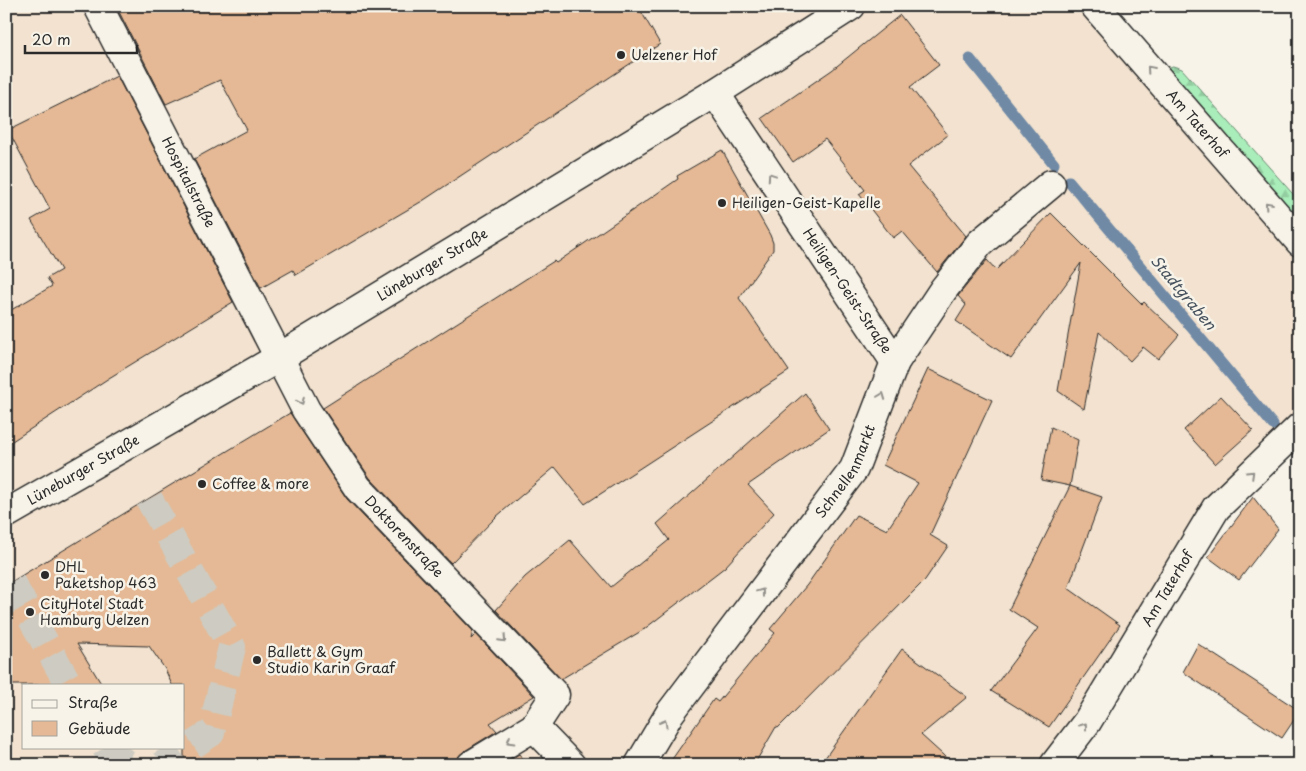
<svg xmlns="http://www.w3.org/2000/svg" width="1306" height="771" font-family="'Playpen Sans',sans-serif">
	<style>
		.built { fill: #f2e2cf; fill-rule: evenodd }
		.forest { fill: url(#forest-firs); stroke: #6a8c72 }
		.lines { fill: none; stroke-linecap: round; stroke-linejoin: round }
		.stream { stroke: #6f89a5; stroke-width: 11 }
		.building { fill: #e5b995; stroke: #2b2b2b }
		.minor-tunnel { stroke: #cecbc2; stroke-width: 28; stroke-dasharray: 28 14; stroke-linecap: butt }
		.minor-casing { stroke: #2b2b2b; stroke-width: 31 }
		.minor { stroke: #f7f3e8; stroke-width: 28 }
		.oneway { stroke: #918f8a }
		.poi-dot { fill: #2b2b2b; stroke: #f7f3e8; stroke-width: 2 }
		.labels { text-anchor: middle; stroke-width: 5; stroke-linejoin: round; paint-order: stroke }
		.poi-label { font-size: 14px; fill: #2b2b2b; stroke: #f7f3e8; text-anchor: start }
		.street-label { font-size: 14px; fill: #2b2b2b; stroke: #f7f3e8 }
		.water-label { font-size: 15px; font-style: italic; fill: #47525e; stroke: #f7f3e8 }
	</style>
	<defs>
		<pattern id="forest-firs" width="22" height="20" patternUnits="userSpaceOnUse" patternTransform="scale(1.25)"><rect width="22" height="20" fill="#a9eeba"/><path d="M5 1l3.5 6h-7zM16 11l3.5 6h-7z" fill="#92cca0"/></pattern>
	</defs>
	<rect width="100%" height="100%" fill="#f7f3e8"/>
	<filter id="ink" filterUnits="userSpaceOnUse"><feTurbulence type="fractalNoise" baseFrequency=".02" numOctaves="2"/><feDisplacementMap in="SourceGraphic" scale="10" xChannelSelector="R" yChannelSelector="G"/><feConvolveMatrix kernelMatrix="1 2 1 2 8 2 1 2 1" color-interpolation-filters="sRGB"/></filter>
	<g filter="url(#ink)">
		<path class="built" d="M6,6H1080L1300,261V419L1207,503L1046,765H6ZM24,685H184V747H24Z"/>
		<path class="forest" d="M1173,66L1182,69L1300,202V233L1165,68Z"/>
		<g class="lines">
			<path class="stream" d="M970,59L1054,164
				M1069,181L1273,425"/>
		</g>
		<path class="building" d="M116,6H638L660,44L424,200L296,275L293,270L261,288L194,159L247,130L220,80L166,104Z
			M900,15L939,65L910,87L948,135L908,166L966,236L937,272L902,231L893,238L859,194L865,190L825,139L793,162L762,118L832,70Z
			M117,76L233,302L109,378L6,445V313L52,286L47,278L61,270L31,220L50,209L8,130Z
			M722,150L770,235L773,243V250L739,298L789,371L585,504L555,467L496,517L451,563L370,478L323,408L554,261L556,263L678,179L677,176Z
			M1051,213L1142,304L1144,302L1179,335L1158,359L1143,347L1130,361L1099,332L1084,409L1058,391L1081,263L1011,359L956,321L966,305L958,296L987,260L996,270Z
			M928,369L992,400L930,535L948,546L925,580L778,728L776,727L754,765H668L714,699L718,702L775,633L770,629L807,585L856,515L887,530L918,483L883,465Z
			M805,393L829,429L748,485L774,513L725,567L643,630L561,679L496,610L525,577L570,540L611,587L669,540L657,524Z
			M1221,396L1253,430L1215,464L1184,430Z
			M290,413L347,499L473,631L471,639L476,634L534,696L490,723L497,731L463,752L457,758L455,765H184V685H172L165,669L149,646L77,644L102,685H6V585Z
			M1051,427L1078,440L1070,486L1041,480Z
			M1070,486L1102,497L1068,588L1120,625L1049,727L991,691L1038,628L1009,609Z
			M1253,497L1278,529L1239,580L1208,557Z
			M1198,644L1300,711L1282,738L1183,672Z
			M902,649L967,697L921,735L954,765H820Z
			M519,754L528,765H502Z"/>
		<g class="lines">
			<path class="minor-tunnel" d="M149,499L232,647L211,733L162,765
				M11,582L69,685
				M105,747L109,753L130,765"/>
			<g class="minor-casing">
				<g id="minor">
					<path id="s1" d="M98,6L306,410L358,488L555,695L534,727L471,765"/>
					<path id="s2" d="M1095,6L1300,242"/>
					<path id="s3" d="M715,93L895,362"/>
					<path id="s4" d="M6,514L280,357L715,93L851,6"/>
					<path d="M534,727L571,765"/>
					<path id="s5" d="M639,765L670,713L854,469L895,362L943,290L980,243L1051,184"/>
					<path id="s6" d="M1054,765L1087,722L1216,508L1300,427"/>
				</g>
			</g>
			<use href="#minor" class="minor"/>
		</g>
		<defs><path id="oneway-chevron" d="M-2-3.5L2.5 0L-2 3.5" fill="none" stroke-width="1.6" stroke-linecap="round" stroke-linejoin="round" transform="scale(1.25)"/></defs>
		<g class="oneway">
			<use href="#oneway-chevron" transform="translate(1150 69) rotate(-131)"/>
			<use href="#oneway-chevron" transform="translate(771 176) rotate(-124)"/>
			<use href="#oneway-chevron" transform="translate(1268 205) rotate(-131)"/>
			<use href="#oneway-chevron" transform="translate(882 396) rotate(-69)"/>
			<use href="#oneway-chevron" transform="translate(301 401) rotate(64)"/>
			<use href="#oneway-chevron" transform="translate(1251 474) rotate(-44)"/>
			<use href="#oneway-chevron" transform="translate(761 592) rotate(-53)"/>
			<use href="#oneway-chevron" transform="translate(503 639) rotate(47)"/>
			<use href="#oneway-chevron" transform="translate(664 723) rotate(-60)"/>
			<use href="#oneway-chevron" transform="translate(1084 726) rotate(-54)"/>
			<use href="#oneway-chevron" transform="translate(510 741) rotate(149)"/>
		</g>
	</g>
	<g class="poi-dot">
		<circle cx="621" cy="55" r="5"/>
		<circle cx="722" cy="203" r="5"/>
		<circle cx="202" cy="484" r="5"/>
		<circle cx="45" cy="575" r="5"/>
		<circle cx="30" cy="612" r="5"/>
		<circle cx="257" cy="660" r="5"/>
	</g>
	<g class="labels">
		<g class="poi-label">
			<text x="631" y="60">Uelzener Hof</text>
			<text x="732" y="208">Heiligen-Geist-Kapelle</text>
			<text x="212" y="489">Coffee &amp; more</text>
			<text x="55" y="572">DHL<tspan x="55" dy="16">Paketshop 463</tspan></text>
			<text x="40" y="609">CityHotel Stadt<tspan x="40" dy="16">Hamburg Uelzen</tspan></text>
			<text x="267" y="657">Ballett &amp; Gym<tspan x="267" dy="16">Studio Karin Graaf</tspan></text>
		</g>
		<g class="street-label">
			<text dy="5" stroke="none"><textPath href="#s2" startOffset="156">Am Taterhof</textPath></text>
			<text dy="5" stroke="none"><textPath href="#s1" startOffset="198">Hospitalstraße</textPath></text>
			<text dy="5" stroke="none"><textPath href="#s4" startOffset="494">Lüneburger Straße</textPath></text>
			<text dy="5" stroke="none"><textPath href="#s3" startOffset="238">Heiligen-Geist-Straße</textPath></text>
			<text dy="5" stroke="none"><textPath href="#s4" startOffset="89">Lüneburger Straße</textPath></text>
			<text dy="5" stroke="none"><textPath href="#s5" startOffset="360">Schnellenmarkt</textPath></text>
			<text dy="5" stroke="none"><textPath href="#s1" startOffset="615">Doktorenstraße</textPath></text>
			<text dy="5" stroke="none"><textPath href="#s6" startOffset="210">Am Taterhof</textPath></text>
		</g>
		<g class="water-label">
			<text transform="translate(1183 293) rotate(50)" y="5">Stadtgraben</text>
		</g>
	</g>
	<rect width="1306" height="771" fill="none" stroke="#f7f3e8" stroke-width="25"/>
	<rect x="12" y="12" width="1281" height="746" fill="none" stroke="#2b2b2b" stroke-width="2" filter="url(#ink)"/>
	<rect x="22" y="684" width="162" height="65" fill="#f7f3e8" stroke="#a5a39c"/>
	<rect x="32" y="700" width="25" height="8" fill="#f7f3e8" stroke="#a5a39c"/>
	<text x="68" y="708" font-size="15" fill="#2b2b2b">Straße</text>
	<rect x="32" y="721" width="25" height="15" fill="#e5b995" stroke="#a5a39c"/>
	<text x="68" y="734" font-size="15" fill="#2b2b2b">Gebäude</text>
	<path d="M25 45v8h112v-8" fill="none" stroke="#2b2b2b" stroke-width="2.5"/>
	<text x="32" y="45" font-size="15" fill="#2b2b2b" stroke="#f7f3e8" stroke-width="4" paint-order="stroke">20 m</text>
</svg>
